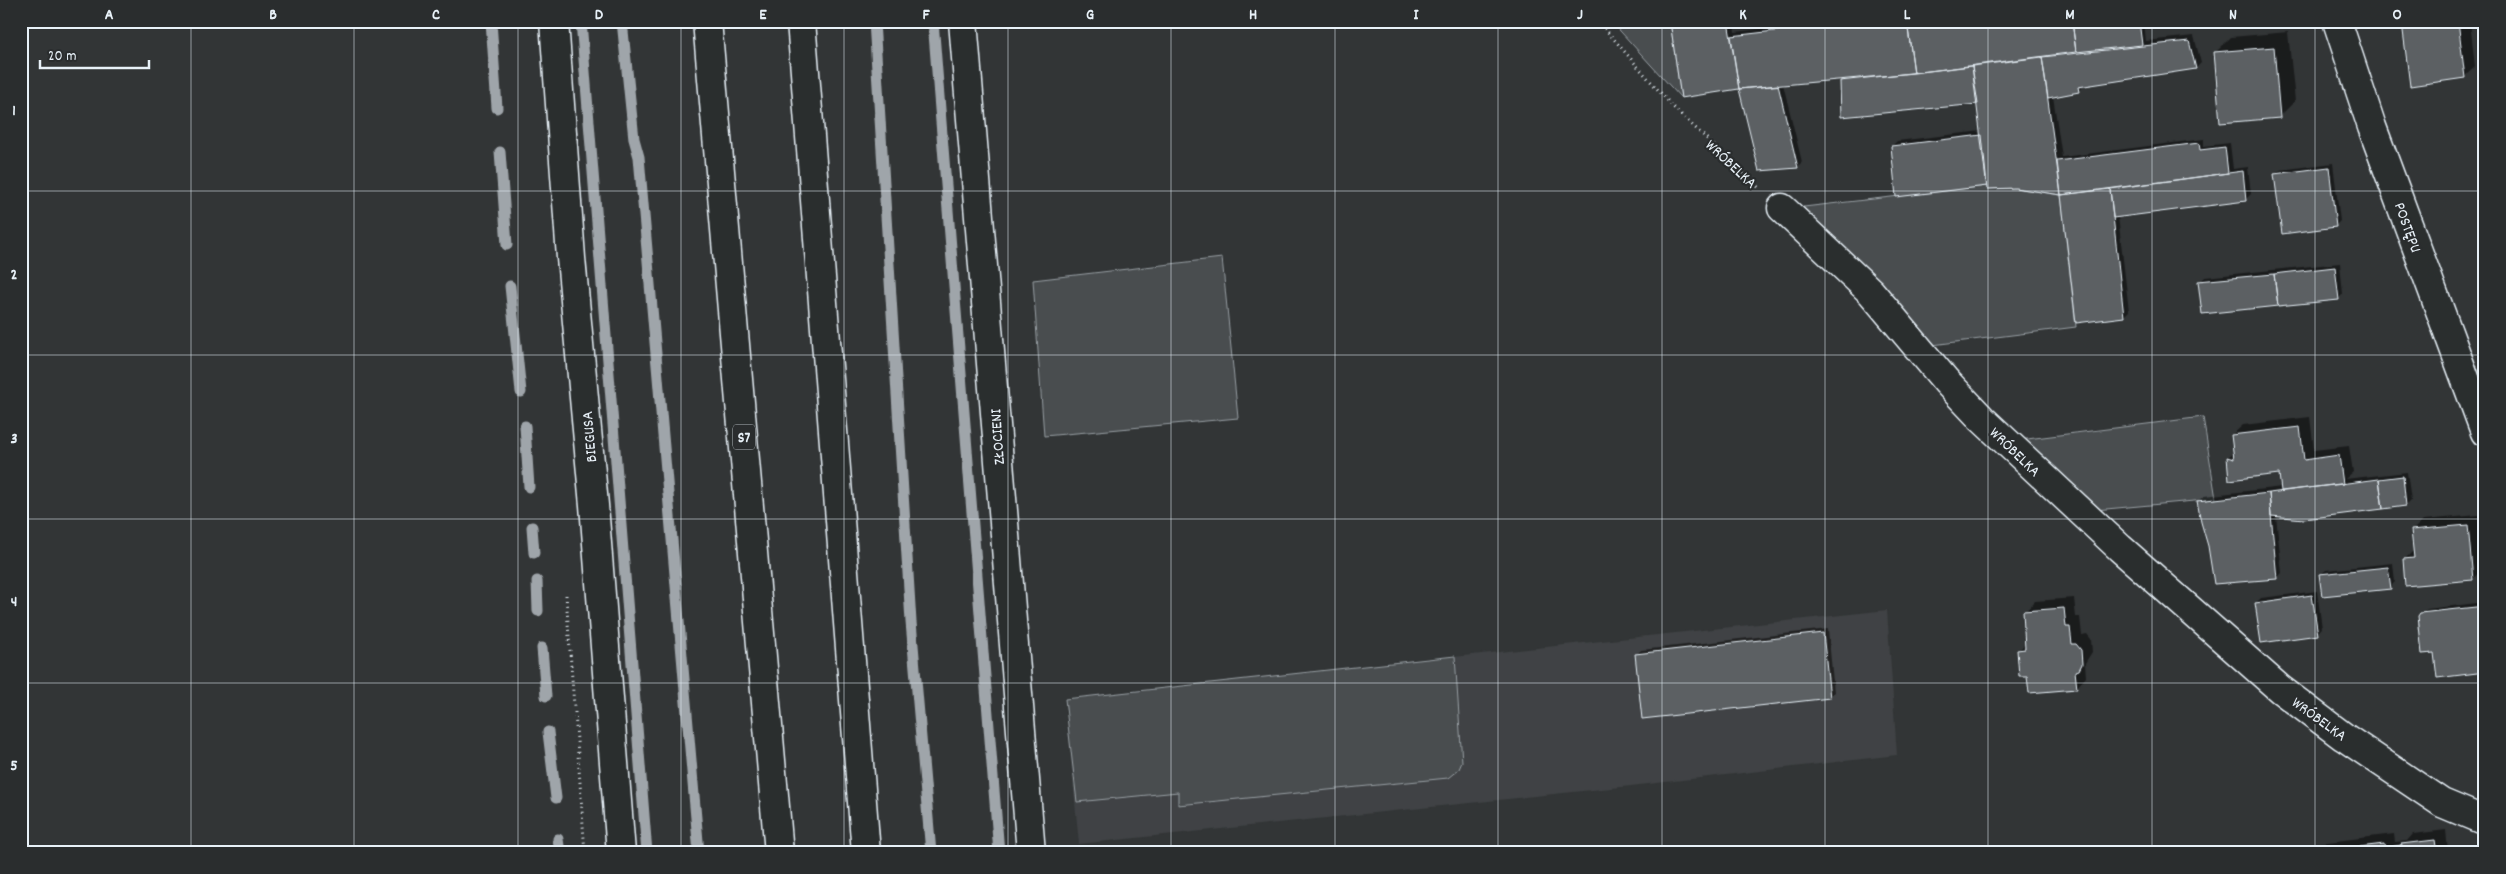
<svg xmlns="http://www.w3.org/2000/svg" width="2506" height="874" font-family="Dekko,sans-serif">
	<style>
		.built { fill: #3f4244 }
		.green { fill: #494d4f; stroke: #989fa4 }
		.shadow { fill: #0007 }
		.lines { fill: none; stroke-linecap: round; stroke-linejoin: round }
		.stream { stroke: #9fa5aa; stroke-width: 11 }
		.building { fill: #5c6063; stroke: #e8f1f8 }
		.minor-casing { stroke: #e8f1f8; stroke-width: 31 }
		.tertiary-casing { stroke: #e8f1f8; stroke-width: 31 }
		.motorway-casing { stroke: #e8f1f8; stroke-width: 31 }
		.path { stroke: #e8f1f8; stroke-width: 3; stroke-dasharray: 1 4; stroke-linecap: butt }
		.minor { stroke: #2a2d2e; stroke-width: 28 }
		.tertiary { stroke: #2a2d2e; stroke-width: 28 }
		.motorway { stroke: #2a2d2e; stroke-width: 28 }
		.grid { fill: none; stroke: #e8f1f8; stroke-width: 1; stroke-opacity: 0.55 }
		.labels { text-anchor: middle; stroke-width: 4.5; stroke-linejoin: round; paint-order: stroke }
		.shield { fill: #2a2d2e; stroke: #afb6bb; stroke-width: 1 }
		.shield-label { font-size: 15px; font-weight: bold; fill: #e8f1f8 }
		.street-label { font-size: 16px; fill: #e8f1f8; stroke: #2a2d2e }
		.neatline { fill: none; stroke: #e8f1f8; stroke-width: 2 }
		.grid-label { font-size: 16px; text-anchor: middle; font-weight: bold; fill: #e8f1f8 }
	</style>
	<rect width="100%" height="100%" fill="#323536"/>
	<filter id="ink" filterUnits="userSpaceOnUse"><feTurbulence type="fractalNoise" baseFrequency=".02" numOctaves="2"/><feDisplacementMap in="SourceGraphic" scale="10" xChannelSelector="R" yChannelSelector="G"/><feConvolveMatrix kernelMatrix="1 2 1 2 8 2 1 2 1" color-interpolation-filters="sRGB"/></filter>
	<g filter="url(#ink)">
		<path class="built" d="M1887,610L1897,755L1631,786L1079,844L1065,699Z"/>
		<path class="green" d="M1611,21H1670L1681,98Z
			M1987,186V189L2015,188L2061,195L2076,327L1932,345L1795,208Z
			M1222,258L1238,418L1044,436L1033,280Z
			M2203,417L2216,499L2095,510L2019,440Z
			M1455,656L1462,762L1459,769L1448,778L1178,805V792L1077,802L1065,699Z"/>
		<path class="shadow" d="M1671,21H1734L1735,32L1827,21H2144L2146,41L2194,36L2201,63L2196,68L2083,86L2078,91L2053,96L2062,157L2204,139V146L2230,143L2233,169L2248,167L2251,194L2246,199L2118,216L2129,311L2124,316L2077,321L2062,194L1988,184L1892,146L1897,141L1982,131L1979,102L1842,116L1841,80L1783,84L1802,162L1797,167L1740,88L1682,96Z
			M2405,21H2470L2475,67L2464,77L2403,23Z
			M2288,32L2295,101L2279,117L2216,52L2231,37Z
			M2333,163L2340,221L2335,226L2275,175L2280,170Z
			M2340,263L2343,294L2338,299L2200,282L2205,277Z
			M2310,417L2314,450L2349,446L2353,472L2345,479L2407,472L2411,500L2406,505L2276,516L2282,573L2277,578L2210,546L2198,501L2204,496L2282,487L2281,472L2231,479L2228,457L2234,452L2232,435L2243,425Z
			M2478,515L2483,568L2473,579L2404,560L2414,550L2412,531L2423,520Z
			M2393,563L2395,582L2390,587L2320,575L2326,570Z
			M2317,591L2322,628L2317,633L2256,603L2261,598Z
			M2074,598L2076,617H2080L2082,635L2087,634L2091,639L2092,652L2085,663L2086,677L2076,688L2028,674L2018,651L2026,643L2025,612L2035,601Z
			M2485,602V671L2435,651L2419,616L2427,609Z
			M1828,629L1834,692L1829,697L1636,655L1641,650Z
			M2446,830L2448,852L2464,850V853H2302L2311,844L2394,834L2395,842L2407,841L2413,834Z"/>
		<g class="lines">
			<path class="stream" d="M491,21L497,108
				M581,21L647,853
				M622,21L634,139L639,157L699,853
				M874,21L911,622L931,853
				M933,21L999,853
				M500,152L507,245
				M510,286L521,392
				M525,426L529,487
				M532,527L534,553
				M537,581L538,611
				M542,648L546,696
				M548,732L556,798
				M558,839L560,853"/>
		</g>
		<path class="building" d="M1670,21H1728L1739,89L1681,98Z
			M1863,21H1907L1914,73L1739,89L1731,36Z
			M1907,21H2072L2076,52L1914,73Z
			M2072,21H2139L2142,45L2076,52Z
			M2412,21H2458L2465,78L2410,86L2402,23Z
			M2189,41L2196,69L2078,87L2079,92L2048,98L2042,57Z
			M2274,47L2280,118L2220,123L2214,52Z
			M2042,57L2061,195L2015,188L1987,189L1972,66Z
			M1972,66L1978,104L1841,117L1840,81Z
			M1778,85L1798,168L1759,171L1739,89Z
			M1982,135L1987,186L1896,197L1891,146Z
			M2199,143L2200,150L2225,147L2228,173L2061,195L2057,161Z
			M2329,167L2336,227L2282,234L2274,174Z
			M2243,171L2246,201L2113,218L2110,189Z
			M2110,189L2124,317L2076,323L2061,195Z
			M2335,267L2339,300L2278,306L2274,274Z
			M2274,274L2278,306L2202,314L2198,281Z
			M2300,427L2304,460L2339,455L2343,484L2281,491L2279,474L2229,480L2227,457L2234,459L2231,435Z
			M2403,476L2406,506L2383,509L2379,479Z
			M2379,479L2383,509L2304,519L2271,516L2269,493Z
			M2269,493L2277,579L2214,584L2208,546L2201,522L2197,501Z
			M2468,525L2473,580L2405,586L2403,559L2414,558L2411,530Z
			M2388,567L2391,589L2322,596L2319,574Z
			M2312,595L2318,635L2261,643L2255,603Z
			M2485,606V672L2437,678L2434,653L2422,654L2418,616L2420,613Z
			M2064,608L2066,627H2070L2072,644H2076L2081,650L2082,664L2079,670L2075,671L2077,689L2029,693L2027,676H2019L2017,650L2025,649L2023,611Z
			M1823,633L1830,698L1642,719L1635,654Z
			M2435,840L2437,853H2402L2401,844Z
			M2384,844L2385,853H2309Z
			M2401,845L2402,853H2385L2384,848Z"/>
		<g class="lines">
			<g class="minor-casing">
				<path id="minor" d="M554,21L571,258L594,505L621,853
					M2337,21L2372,127L2485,432
					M1782,208L1871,292L1946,381L1982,419L2120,548L2280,689L2344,737L2442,803L2485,821"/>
			</g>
			<g class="tertiary-casing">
				<path id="tertiary" d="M963,21L1031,853"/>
			</g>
			<g class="motorway-casing">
				<path id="motorway" d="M707,21L779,853
					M801,21L866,853"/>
			</g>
			<path class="path" d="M1598,21L1673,107L1759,188
				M566,595L574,706
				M575,712L585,853"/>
			<use href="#minor" class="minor"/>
			<use href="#tertiary" class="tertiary"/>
			<use href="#motorway" class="motorway"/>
		</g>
	</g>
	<path class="grid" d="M191,21V853M354,21V853M518,21V853M681,21V853M844,21V853M1008,21V853M1171,21V853M1335,21V853M1498,21V853M1662,21V853M1825,21V853M1988,21V853M2152,21V853M2315,21V853M21,191H2485M21,355H2485M21,519H2485M21,683H2485"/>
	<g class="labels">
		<rect class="shield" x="733" y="424.5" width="22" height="25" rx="4"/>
		<g class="shield-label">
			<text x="744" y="442">S7</text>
		</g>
		<g class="street-label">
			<text transform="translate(1732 163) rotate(43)" y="6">WRÓBELKA</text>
			<text transform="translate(2409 227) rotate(70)" y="6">POSTĘPU</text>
			<text transform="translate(588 437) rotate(-95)" y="6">BIEGUSA</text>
			<text transform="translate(996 437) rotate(-94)" y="6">ZŁOCIENI</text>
			<text transform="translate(2016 451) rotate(44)" y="6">WRÓBELKA</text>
			<text transform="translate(2320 718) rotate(36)" y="6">WRÓBELKA</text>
		</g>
	</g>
	<rect width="2506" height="874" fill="none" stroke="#2a2d2e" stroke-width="55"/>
	<path d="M40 60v8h109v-8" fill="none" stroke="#e8f1f8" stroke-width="2.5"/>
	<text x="48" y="60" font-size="15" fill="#e8f1f8" stroke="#2a2d2e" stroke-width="4" paint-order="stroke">20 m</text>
	<rect x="28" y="28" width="2450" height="818" class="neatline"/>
	<g class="grid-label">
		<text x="109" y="19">A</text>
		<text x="273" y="19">B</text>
		<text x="436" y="19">C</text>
		<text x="599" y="19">D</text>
		<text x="763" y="19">E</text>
		<text x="926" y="19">F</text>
		<text x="1090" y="19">G</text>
		<text x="1253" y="19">H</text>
		<text x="1416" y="19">I</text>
		<text x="1580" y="19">J</text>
		<text x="1743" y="19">K</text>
		<text x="1907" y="19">L</text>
		<text x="2070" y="19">M</text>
		<text x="2233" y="19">N</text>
		<text x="2397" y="19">O</text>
		<text x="14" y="115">1</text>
		<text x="14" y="279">2</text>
		<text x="14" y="443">3</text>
		<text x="14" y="606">4</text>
		<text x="14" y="770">5</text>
	</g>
</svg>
